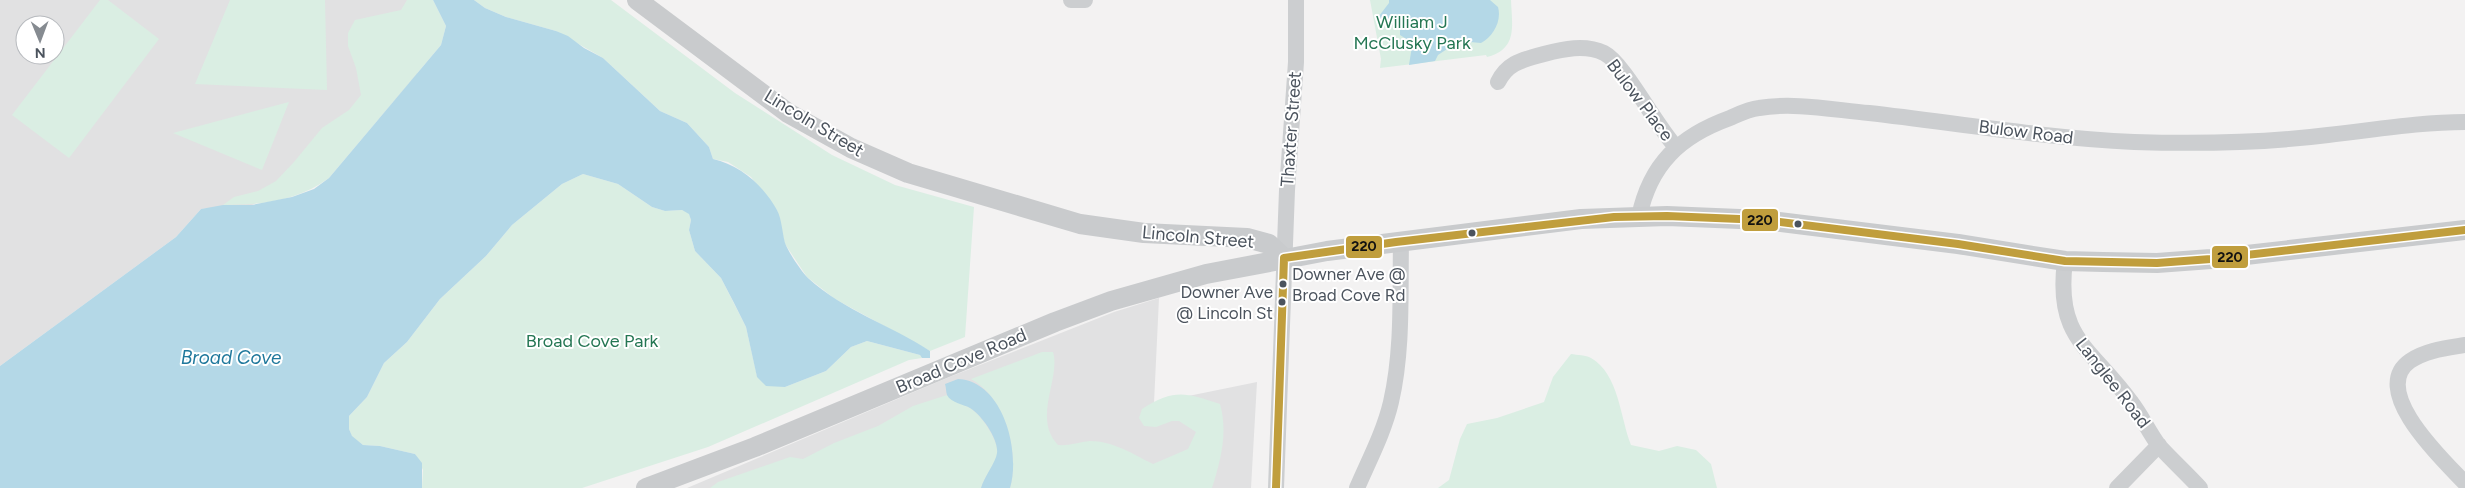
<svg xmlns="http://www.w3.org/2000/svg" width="2465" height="488" font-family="Figtree,sans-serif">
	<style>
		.education { fill: #e1e1e2; fill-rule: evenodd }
		.green { fill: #daeee3 }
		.water { fill: #b4d8e7 }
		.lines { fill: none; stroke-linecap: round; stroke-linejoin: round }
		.minor { stroke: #ccced0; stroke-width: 16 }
		.major { stroke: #c9cbcd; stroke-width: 20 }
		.bus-1-casing { stroke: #fff; stroke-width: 11 }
		.bus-1 { stroke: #c09e3d; stroke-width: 8 }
		.bus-dot { fill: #4b535d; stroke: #fff; stroke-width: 2 }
		.labels { text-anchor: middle; stroke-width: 4; stroke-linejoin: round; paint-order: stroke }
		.bus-label { font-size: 17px; fill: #4b535d; stroke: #fff; text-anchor: start }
		.park-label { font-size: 18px; fill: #247653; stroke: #fff }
		.street-label { font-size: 18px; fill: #4b535d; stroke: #fff }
		.water-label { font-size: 19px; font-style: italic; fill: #1f789c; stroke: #fff }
		.line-badge { stroke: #fff; stroke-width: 2 }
		.pale-badge-label { font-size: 14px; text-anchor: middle; font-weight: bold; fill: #111 }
	</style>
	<rect width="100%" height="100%" fill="#f3f2f2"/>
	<path class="education" d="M0,0H433L417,74L348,154L252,205L201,209L176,237L0,366ZM25,25H55V55H25Z
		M1159,298L1154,403L1257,382L1251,488H687L947,378L1114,312Z"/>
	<path class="green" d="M100,0H108L159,39L69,158L12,115Z
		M230,0H325L327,90L195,84Z
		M407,0H433L446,26L441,45L329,178C298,201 261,205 223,205L234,197L258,191L276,181L294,162L322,128L349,110L361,95L356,68L348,46V33L355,20L401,10Z
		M474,0H611L735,93L832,155L895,185L974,207L965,337L930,351L835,299L807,277L785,244L777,210L751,177L728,162L713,159L709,147L687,123L660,111L603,58L556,31L506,17L485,8Z
		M1370,0H1511C1512,26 1518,49 1487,57L1486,55L1380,68L1381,59Z
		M289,102L262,170L173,133Z
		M583,174L618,184L652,207L665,211L682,210L689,213L691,220L689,230L695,251L721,278L746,327L757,376L785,387L826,371L851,347L867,341L920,355L922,358L909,360L708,447L582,488H422L423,470L415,454L380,446L363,445L352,437L349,429V416L367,397L384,363L407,342L440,299L486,256L512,225L562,184Z
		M1042,352H1053C1061,378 1032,418 1058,445C1069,446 1079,442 1090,441C1113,441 1133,454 1153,464L1188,449L1196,432L1179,421H1172L1156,427L1144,426L1139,418L1142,409C1175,388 1186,393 1220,404C1228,432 1221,460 1212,488H1010C1020,453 1005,397 971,379Z
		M1571,354C1577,355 1586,355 1591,358C1619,374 1620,417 1631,445L1659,451L1677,446L1696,450L1711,464L1717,488H1438L1449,480L1460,439L1467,424L1497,418L1544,402L1553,377Z
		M947,395C954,402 962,403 970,408C981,414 1002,445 997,457C992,468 985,476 981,488H710L718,482L790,457L803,459L834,443L878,426L913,406Z"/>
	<path class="water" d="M433,0H474L485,8L506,17L556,31L568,36L584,48L603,58L660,111L687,123L709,147L713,159C740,165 763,185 777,210C782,220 782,232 785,243C789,253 801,271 808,278C844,311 891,325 930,351V358H922L920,355L867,341L851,347L826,371L785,387L766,386L757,377L746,327L734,303L721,278L695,251L689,230L691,220L689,214L682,210L665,211L652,207L618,184L583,174L562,184L512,225L486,256L440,299L407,342L384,363L367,397L349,416V429L352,436L363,445L380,446L415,454L422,463V488H0V366L176,237L201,209L223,205H252L292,197L314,189L329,178L441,45L446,26Z
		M1389,0H1490L1498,7C1502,21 1493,37 1481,43L1459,41L1438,55L1435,61L1409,65L1412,46L1408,40L1400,35V25L1380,21L1379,16L1389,3Z
		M958,379C1003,381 1021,451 1010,488H981C984,477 996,462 997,453C999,440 982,415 970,408C963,404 951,403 947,395C946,392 946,387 945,384Z"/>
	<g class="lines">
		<path class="minor" d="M1071,0H1085
			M1498,82C1508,62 1523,60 1544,54C1563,49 1585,44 1604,53C1624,63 1656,126 1676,147
			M1639,217C1650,164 1680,136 1730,118C1739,114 1749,109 1759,108C1794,102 1834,110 1869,113C1957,123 2045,138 2134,142C2198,144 2265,143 2328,135C2374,130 2419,122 2465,122
			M2065,261C2055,339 2091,347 2131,402C2142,416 2149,433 2160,447C2173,461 2187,474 2200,488
			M2465,345C2447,348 2426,350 2410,361C2368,390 2444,461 2465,483
			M1276,488L1287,190L1296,62V0
			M1357,488C1369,460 1384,432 1391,402C1403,350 1400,294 1401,241
			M2117,488L2159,445"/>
		<path class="major" d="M637,0L788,113L851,148L908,173L1080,224L1144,233L1247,238L1269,244L1284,258
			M646,488L755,447L1055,322L1111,301L1206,274L1327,251L1581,219L1667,216L1764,220L1958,244L2065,261L2103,262L2157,263L2211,259L2465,230"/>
		<g class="bus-1-casing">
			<path id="bus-1" d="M1276,488L1284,258L1396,242L1614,217L1667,216L1764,220L1958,244L2065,261L2157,263L2211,259L2465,230"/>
		</g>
		<use href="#bus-1" class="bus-1"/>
	</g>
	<g class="bus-dot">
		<circle cx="1798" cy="224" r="4.5"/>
		<circle cx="1472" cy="233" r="4.5"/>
		<circle cx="1283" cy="284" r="4.5"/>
		<circle cx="1282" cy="302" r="4.5"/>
	</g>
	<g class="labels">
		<g class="bus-label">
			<text x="1292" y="280">Downer Ave @<tspan x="1292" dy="21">Broad Cove Rd</tspan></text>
			<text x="1273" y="298" text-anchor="end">Downer Ave<tspan x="1273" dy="21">@ Lincoln St</tspan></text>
		</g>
		<g class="park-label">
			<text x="1412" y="28">William J<tspan x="1412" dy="21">McClusky Park</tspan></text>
			<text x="592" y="347">Broad Cove Park</text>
		</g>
		<g class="street-label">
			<text transform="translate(1640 100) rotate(53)" y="6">Bulow Place</text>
			<text transform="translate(814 123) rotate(31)" y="6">Lincoln Street</text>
			<text transform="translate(1291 129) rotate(-86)" y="6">Thaxter Street</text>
			<text transform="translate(2026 132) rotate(7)" y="6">Bulow Road</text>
			<text transform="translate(1198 237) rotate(5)" y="6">Lincoln Street</text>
			<text transform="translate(961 361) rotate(-23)" y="6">Broad Cove Road</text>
			<text transform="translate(2113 383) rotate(52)" y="6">Langlee Road</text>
		</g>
		<g class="water-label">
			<text x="231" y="364">Broad Cove</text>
		</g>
	</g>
	<g class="line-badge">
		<rect x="1741" y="208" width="38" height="24" rx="5" fill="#c09e3d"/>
		<rect x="1345" y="235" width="38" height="24" rx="5" fill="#c09e3d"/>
		<rect x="2211" y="245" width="38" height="24" rx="5" fill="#c09e3d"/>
	</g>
	<g class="pale-badge-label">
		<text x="1760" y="225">220</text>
		<text x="1364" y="251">220</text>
		<text x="2230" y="262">220</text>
	</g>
	<g transform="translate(40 40) rotate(179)"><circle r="24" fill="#ffffff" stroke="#b7babe"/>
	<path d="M0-4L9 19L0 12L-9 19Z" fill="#868b91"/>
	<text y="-8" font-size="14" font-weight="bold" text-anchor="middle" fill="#4b535d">N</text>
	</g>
</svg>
